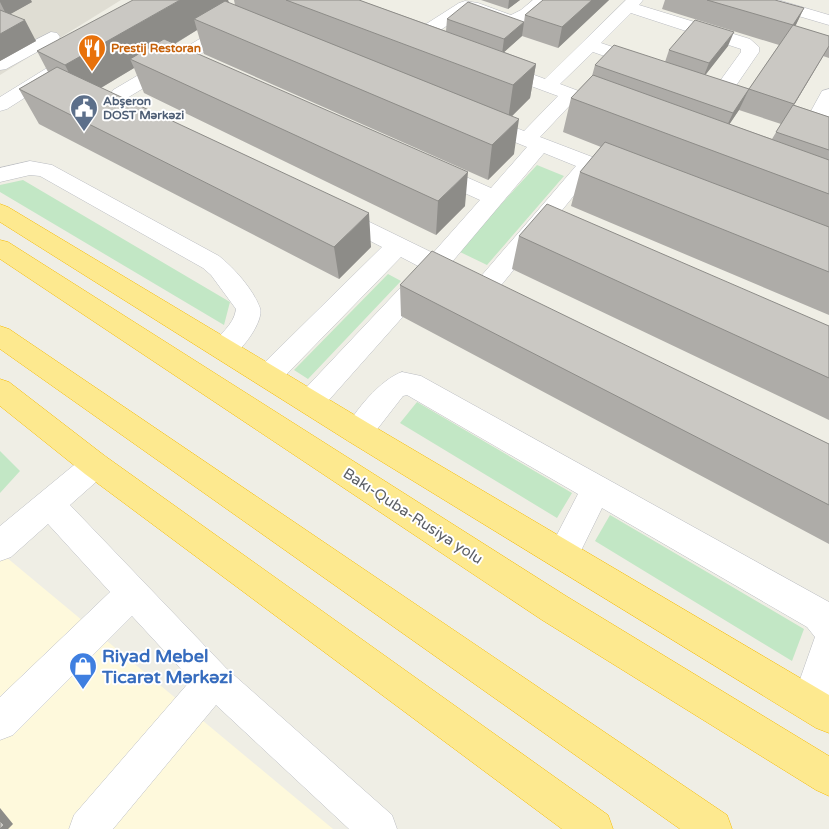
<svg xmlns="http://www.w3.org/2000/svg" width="829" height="829" font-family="'Varela Round',sans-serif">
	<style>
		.commercial { fill: #fef9dc }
		.education { fill: #dfddd3 }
		.green { fill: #c2e7c5 }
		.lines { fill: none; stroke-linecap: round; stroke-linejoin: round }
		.minor-casing { stroke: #babcc1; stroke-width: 1 }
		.highway-casing { stroke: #f5ba00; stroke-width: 1 }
		.minor { fill: #fff; fill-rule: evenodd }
		.highway { fill: #fde98f; fill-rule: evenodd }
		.wall { fill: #aeaca8; fill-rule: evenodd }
		.shaded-wall { fill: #8d8c88 }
		.building { fill: #cac8c3; stroke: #8d8c88 }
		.labels { text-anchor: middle; stroke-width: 4; stroke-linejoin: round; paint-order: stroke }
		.far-food-label { font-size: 12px; font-weight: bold; fill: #c56008; stroke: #fff; text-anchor: start }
		.far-service-label { font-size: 12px; font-weight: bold; fill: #4e5e75; stroke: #fff; text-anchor: start }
		.street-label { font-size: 15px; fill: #5d6066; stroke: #fff }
		.near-shop-label { font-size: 18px; font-weight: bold; fill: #366cbe; stroke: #fff; text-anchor: start }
	</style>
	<rect width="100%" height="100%" fill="#efeee5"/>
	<path class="commercial" d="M0,552L333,829H0Z"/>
	<path class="education" d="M0,0H121L0,75Z"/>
	<path class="green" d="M537,165L564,176L487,265L458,251Z
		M23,180L230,302L224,325L0,192V185Z
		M388,274L401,281L308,379L294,370Z
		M417,402L572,493L557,518L400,423Z
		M0,451L20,471L0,493Z
		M610,515L804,629L792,661L595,541Z"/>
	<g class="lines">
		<g class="minor-casing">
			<path id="minor" d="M533,0H550C522,41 503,20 469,11L424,41L418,42L412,41L409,37L412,33L459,3L465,1L478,3L511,15L521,10Z
				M626,0H643L639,5L750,39L759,47V52L733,90C719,93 695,95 686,82L688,78C700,75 709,83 720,81L741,52V49L631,13L601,43L648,59L651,63L648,67L642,68L636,67L593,52L560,84L616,105L619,109L616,113C602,116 586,107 573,102L540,137L629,171L632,176L629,181L622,183L593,172L494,294L485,297L476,294L473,288L476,282L576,166L544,153L452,262L465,269L469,275L465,281L457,284L439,276L321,409L311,412L301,409L297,401L301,393L420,267L401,257L277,384L268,387L259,384L255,376L259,368L382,247L329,220L326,215L329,210L337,207L345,210L433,253L480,200L425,175L422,170L425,165L432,163L439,165L491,188L527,147L475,126L472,122L475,118C490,114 509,126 524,131L558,96L493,72L490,68L493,64L499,63L505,64L545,79Z
				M752,0H778L829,15V25L754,3Z
				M235,23L241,24L243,28L241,32L232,35L127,98L126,101L149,113L152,117L149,121C134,125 114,113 107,100L113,90L220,27Z
				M51,32L57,33L60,37L57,41L6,69L0,70V58Z
				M53,67L59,68L62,72L59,76L7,109L0,111V97L47,68Z
				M829,89V124L822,122L811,111L822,91Z
				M30,161L52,165L219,256C234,268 253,289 260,308C264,321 243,349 232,356C226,360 220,358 214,356L210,349C218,334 234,326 236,309L211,275L203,268L40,176L30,175L0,182V168Z
				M402,372L421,376L829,602V698L822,714L810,720L798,714L792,702L815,637L807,627L602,508L574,565L563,569L552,565L547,554L578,494L407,395L403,396L368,441L358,444L348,441L344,432C354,411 381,379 402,372Z
				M95,452L105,456L109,465L105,474L70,505L226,668L392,815L397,829H349L216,705L113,829H69L74,815L191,680L132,616L13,735L0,740V697L110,592L48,524L11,557L0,561V526L85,456Z"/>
		</g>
		<g class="highway-casing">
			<path id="highway" d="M0,204L8,207L368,423L829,695V733L816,728L348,441L0,222Z
				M0,240L8,242L566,596L829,756V796L816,790L542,620L0,259Z
				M0,326L9,329L727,815L732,829H680L0,349Z
				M0,379L9,382L105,456L608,815L613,829H562L85,474L0,406Z"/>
		</g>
		<use href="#minor" class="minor"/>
		<use href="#highway" class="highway"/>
	</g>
	<path class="wall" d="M0,0L32,2L10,14L36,41L0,61Z
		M228,0L229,3L235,5L234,0H359L446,31L447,19L524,22L525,15L543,0H609L558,48L522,36L504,52L536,64L530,98L512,116L514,154L488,180L204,54L197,30L175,44L465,206L436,235L144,93L134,68L101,88L371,247L339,279L39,124L19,89L48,72L37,51Z
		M481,0H520L508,9Z
		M665,0H775L804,8L795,26L829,36V58L823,56L794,105L829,117V315L571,206L580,172L601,147L563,132L571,98L592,76L595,65L665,62L669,50L728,46L705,75L749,89L779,45L662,9ZM739,110L781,124L772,139L729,124Z
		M519,236L829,326V420L512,269Z
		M400,285L829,444V544L401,316Z"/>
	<path class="shaded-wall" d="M0,0H31L32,2L7,16L0,2Z
		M180,0H228L231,10L194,19L197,30L141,64L130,59L134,68L82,99L65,65Z
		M509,0H520L508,9Z
		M592,0H609L558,48L562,27Z
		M804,8L794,29L793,25Z
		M25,20L36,41L0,61V34Z
		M524,22L522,36L502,54L504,39Z
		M734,32L728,46L703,78L709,63Z
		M829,46L822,58L782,125L794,104Z
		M536,64L530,98L508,120L513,85Z
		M749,89L739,110L723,134L733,113Z
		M519,119L514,154L488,180L492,145Z
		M468,172L465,206L436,235L438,201Z
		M369,213L371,247L339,279L334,247Z
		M0,808L13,824L8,829H0Z"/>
	<path class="building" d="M133,0H180L65,65L37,51Z
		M286,0H359L536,64L513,85Z
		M543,0H592L562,27L525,15Z
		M707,0H775L804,8L793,25Z
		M225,1L519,119L492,145L194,19Z
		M468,2L524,22L504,39L447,19Z
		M0,10L25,20L0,34Z
		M695,20L734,32L709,63L669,50Z
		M793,25L829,36V46L794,104L749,89Z
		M164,39L468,172L438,201L130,59Z
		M614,45L749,89L733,113L595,65Z
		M57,67L369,213L334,247L19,89Z
		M593,75L829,160V194L571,98Z
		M793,105L829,117V150L776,132Z
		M605,142L829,227V272L580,172Z
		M547,204L829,326V378L519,236Z
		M432,251L829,444V505L400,285Z
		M0,821L4,825L0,829Z"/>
	<defs>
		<g id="restaurant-pin" transform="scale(1.4375)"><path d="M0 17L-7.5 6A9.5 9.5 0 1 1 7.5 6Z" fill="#e8710a" stroke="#fff"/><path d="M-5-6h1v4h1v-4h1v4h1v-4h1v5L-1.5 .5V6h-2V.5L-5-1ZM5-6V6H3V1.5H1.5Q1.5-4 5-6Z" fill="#fff"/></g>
		<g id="civic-pin" transform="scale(1.4375)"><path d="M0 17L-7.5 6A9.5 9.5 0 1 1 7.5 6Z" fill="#5c6f8a" stroke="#fff"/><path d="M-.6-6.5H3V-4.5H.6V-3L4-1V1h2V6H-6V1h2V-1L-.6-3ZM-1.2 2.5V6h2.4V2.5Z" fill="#fff"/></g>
		<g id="shop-pin" transform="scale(1.4375)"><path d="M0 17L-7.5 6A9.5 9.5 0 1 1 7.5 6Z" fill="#3f7fe0" stroke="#fff"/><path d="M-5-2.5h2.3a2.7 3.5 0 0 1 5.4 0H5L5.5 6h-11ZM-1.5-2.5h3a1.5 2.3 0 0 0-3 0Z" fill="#fff"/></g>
	</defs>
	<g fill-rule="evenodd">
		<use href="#restaurant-pin" x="92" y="48"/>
		<use href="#civic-pin" x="84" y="108"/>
		<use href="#shop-pin" x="83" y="666"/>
	</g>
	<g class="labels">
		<g class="far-food-label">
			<text x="111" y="52">Prestij Restoran</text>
		</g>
		<g class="far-service-label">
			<text x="103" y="105">Abşeron<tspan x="103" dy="14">DOST Mərkəzi</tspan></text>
		</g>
		<g class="street-label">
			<text transform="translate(413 516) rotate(33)" y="5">Bakı-Quba-Rusiya yolu</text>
		</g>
		<g class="near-shop-label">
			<text x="102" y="662">Riyad Mebel<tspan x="102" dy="21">Ticarət Mərkəzi</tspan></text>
		</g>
	</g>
</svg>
